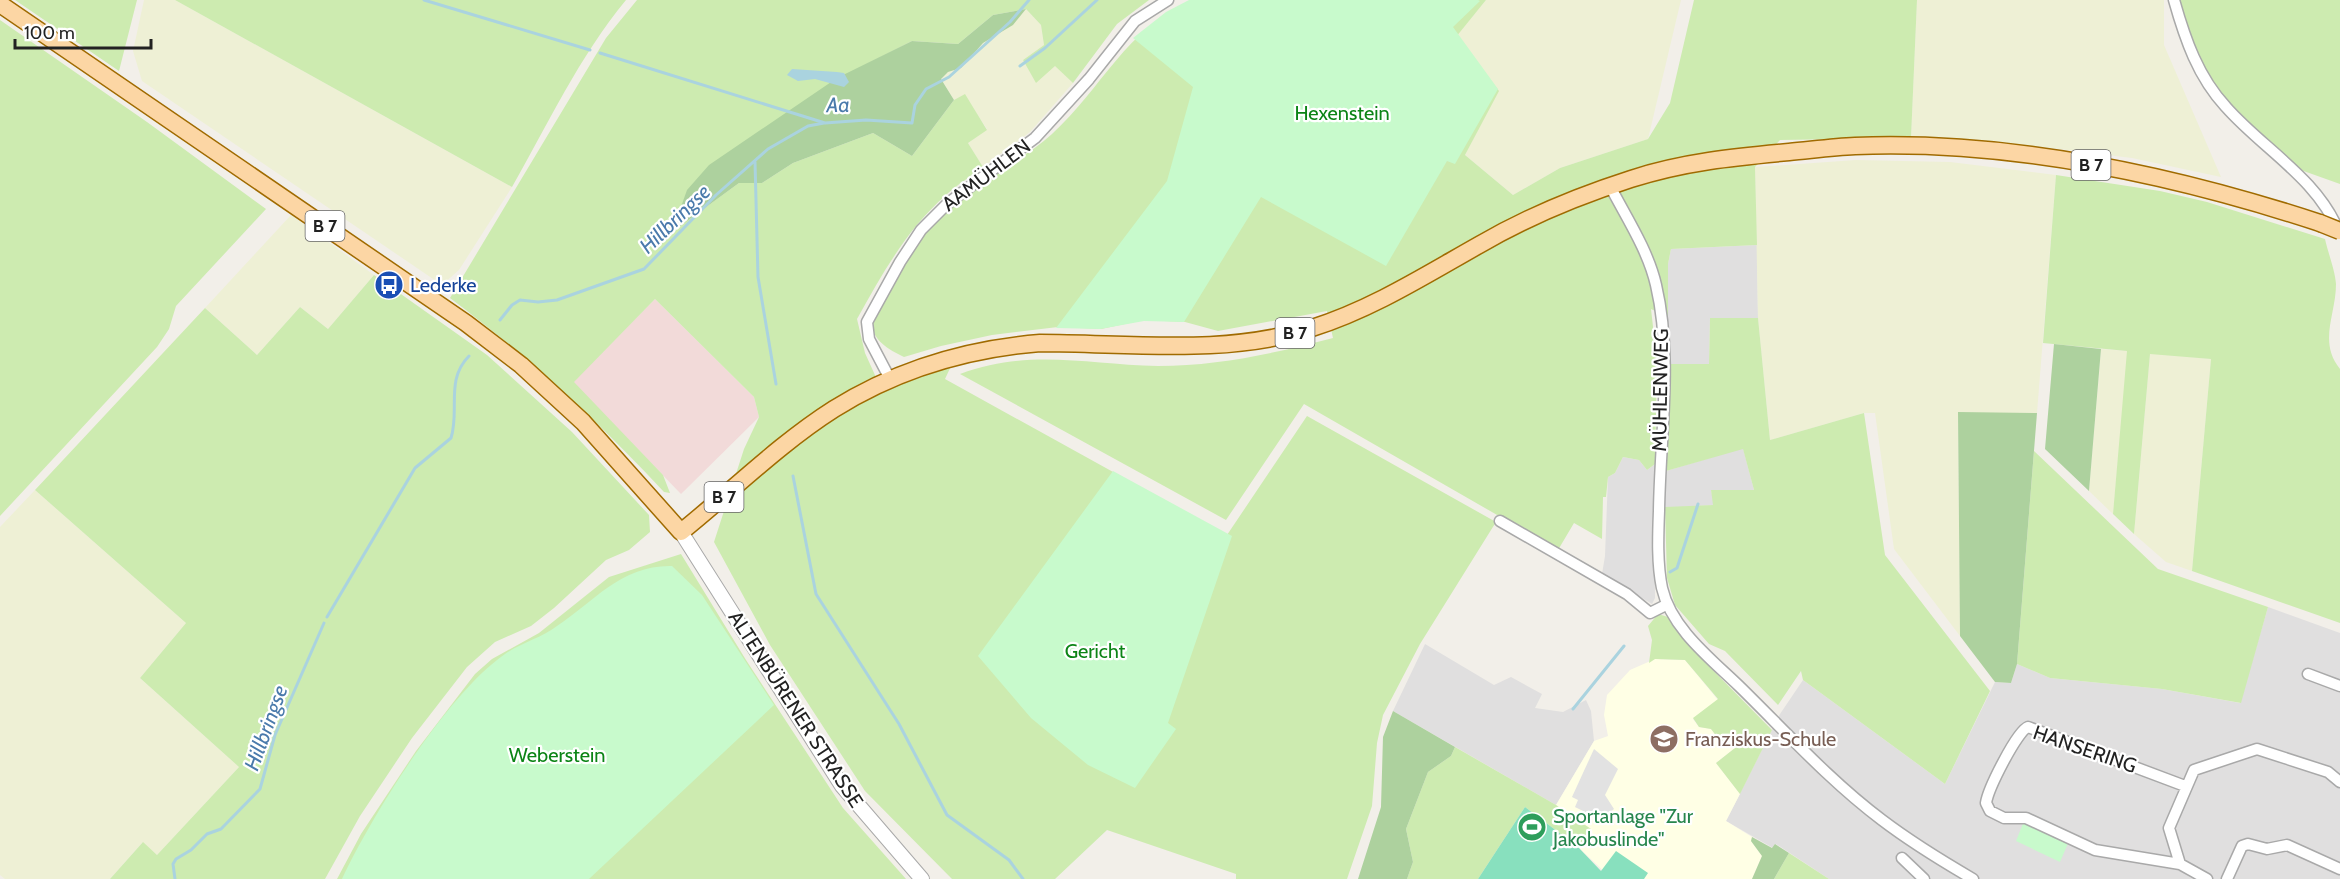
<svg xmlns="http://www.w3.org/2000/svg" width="2340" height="879" font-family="Cabin,sans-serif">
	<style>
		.residential { fill: #e0dfdf }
		.commercial { fill: #f2dad9 }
		.education { fill: #ffffe5 }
		.farmland { fill: #eef0d5 }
		.grass { fill: #cdebb0 }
		.forest { fill: #add19e }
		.park { fill: #c8facc }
		.pitch { fill: #88e0be }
		.parking { fill: #e2e2e2 }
		.water { fill: #aad3df }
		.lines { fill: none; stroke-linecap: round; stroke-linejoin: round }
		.stream { stroke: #aad3df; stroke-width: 3 }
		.minor-casing { stroke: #a9a9a9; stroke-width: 13 }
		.tertiary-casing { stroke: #a9a9a9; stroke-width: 16 }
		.primary-casing { stroke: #a06b00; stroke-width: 19 }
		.minor { stroke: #fff; stroke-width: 10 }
		.tertiary { stroke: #fff; stroke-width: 14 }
		.primary { stroke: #fcd6a4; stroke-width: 16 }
		.primary-bridge-casing { stroke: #a06b00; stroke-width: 19; stroke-linecap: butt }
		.primary-bridge { stroke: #fcd6a4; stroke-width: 16 }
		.labels { text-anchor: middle; stroke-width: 4.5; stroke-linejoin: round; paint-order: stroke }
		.shield { fill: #fff; stroke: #646464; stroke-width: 1.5 }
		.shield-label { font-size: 18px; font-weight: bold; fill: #222 }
		.park-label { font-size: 20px; fill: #0c8416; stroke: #fff }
		.street-label { font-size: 20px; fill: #222; stroke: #fff }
		.transit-label { font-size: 20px; fill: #164399; stroke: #fff; text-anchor: start }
		.education-label { font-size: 20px; fill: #785e54; stroke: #fff; text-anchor: start }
		.leisure-label { font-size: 20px; fill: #27864d; stroke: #fff; text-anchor: start }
		.water-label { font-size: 21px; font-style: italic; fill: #4a7aab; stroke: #fff }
	</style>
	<rect width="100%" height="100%" fill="#f2efe9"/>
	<path class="residential" d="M1757,245L1758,318H1710L1709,364H1668V264L1671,249Z
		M1743,448L1754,490H1711L1714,505L1654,509L1655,598L1652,604L1602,574L1605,556L1608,477L1615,473L1623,457L1639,460L1647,470L1655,464L1666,471Z
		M2268,607L2340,633V879H1829L1776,844L1773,848L1726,821L1780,714L1803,680L1945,784L1995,682L2011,683L2017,664L2050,678L2162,689L2240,703Z
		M1425,644L1494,685L1511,677L1542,694L1535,708L1563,712L1586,700L1591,711L1594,741L1556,805L1393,711Z"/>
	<path class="commercial" d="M655,299L754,397L759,417L681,494L573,382Z"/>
	<path class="education" d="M1655,659L1685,660L1718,700L1693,719L1699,727L1711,729L1721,742L1727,737L1735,748L1716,763L1740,794L1726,821L1752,837L1751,841L1762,856L1752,879H1612L1578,847L1590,829L1556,805L1594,741L1608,736L1604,715L1607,695L1630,670Z"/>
	<path class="farmland" d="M144,0H175L512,187L459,270L442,285L142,81L133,51Z
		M1486,0H1681L1648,139L1560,168L1513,195L1465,155L1498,91L1456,36Z
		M1917,0H2164V45L2221,177L2132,158L2043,147L1911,138Z
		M1026,9L1041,25L1044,45L1023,60L1036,82L1055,65L1073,83L1030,132L983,167L968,143L987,129L964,95L954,100L941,79L948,72L961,68L983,43L1013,25Z
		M1856,160L1950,162L2056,175L2037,413H1958L1960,636L1894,549L1875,413H1864L1770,440L1758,318L1755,167Z
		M291,215L374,275L328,329L300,307L257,355L205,308Z
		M2101,349L2128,351L2113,514L2089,491Z
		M2150,353L2211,359L2192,571L2166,562L2134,534Z
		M35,490L186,623L140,678L239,767L157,855L142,843L110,879H5L0,875V527Z"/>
	<path class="grass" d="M15,0H137L119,71Z
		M175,0H626C579,57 548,124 512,187Z
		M637,0H1149L1117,24L1073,83L1055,66L1036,83L1023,60L1044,45L1041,25L1026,9L993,15L958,44L912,41L837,79L673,231L739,183H762L793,163L873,133L912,156L954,100L965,94L987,130L968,143L983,167C971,176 957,185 946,195C907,229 882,274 857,319L865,353L879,384L952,364L945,379L1227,535L1307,416L1496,522L1420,644L1383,715L1377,743L1372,806L1347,879H1236V874L1107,830L1055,879H952L865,791L770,645L714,542L744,449L759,417L754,397L655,299L574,382L663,475L670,493L664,492C595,418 531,359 450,298L606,38Z
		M1191,0H1486L1456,37L1499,91L1465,155L1513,195L1560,168L1648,139L1670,103L1694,0H1917L1911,138L1780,140L1755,167L1757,245L1671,249L1668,264V317L1651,309L1657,362L1655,464L1647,470L1639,460L1623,457L1615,473L1608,477L1606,497H1603L1602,539L1574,523L1558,550L1304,404L1226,520L960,374C1031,348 1087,365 1158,366C1218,366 1276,353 1333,338L1327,311L1218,331L1185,322L1144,320L1101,329L1058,327L992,335L941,346L904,357C888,349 871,340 872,320C889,290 904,256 925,229C958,187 1013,169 1052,134C1103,87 1125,30 1191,0Z
		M2176,0H2340V184L2298,169L2254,130L2210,83L2196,57Z
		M0,20L147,122L266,209L176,306L169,329L157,347L0,516Z
		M2056,175L2160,191L2207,202L2325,239C2328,253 2335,270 2336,284C2336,315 2318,342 2340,369V623L2192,571L2211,359L2150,354L2134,534L2113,514L2127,351L2043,343Z
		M374,275L487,355L572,432L649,515L650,532L629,550L606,560L554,608L531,626L495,642L467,667L412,738L360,816L325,879H110L143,842L157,855L239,767L140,678L186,623L35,490L205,308L257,355L300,307L328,329Z
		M1710,318H1758L1770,440L1864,413L1885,555L1990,691L1945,784L1803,680L1801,671L1778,705L1725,651L1709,644L1675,605L1667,578L1665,507L1713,505L1711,490H1754L1743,449L1666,471L1668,364H1709Z
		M2034,451L2158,569L2268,607L2241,703L2162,689L2050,678L2017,664Z
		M681,554L746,660L843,808L906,879H337L361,834L416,751L475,674L492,659L539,633L609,577Z
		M1658,614L1668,617L1688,645L1772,730L1740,794L1716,763L1735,748L1728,738L1721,742L1711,729L1699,727L1693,718L1718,699L1685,660L1655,659L1649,663L1652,640L1648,626Z
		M1455,747L1556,805L1591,829L1578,847L1525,807L1478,879H1407L1413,862L1406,829L1428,772L1451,756Z
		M1789,853L1829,879H1774Z"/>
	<path class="forest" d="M1026,9L1013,25L983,43L961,68L948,72L941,79L954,100L912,156L873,133L793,163L762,183H739L672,232L687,190L709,165L837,78L912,41L958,44L993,15Z
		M2054,344L2101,349L2089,491L2045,449Z
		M1958,412L2037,413L2017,664L2011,683L1995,682L1960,636Z
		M1393,711L1455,747L1451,756L1428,772L1406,829L1413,862L1407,879H1358L1381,807L1383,737Z
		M1752,837L1772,848L1775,844L1789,853L1774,879H1752L1762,856L1751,841Z"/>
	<path class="park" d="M1189,0H1478L1480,1L1453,27L1498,89L1455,164L1447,161L1386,266L1261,197L1184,322L1144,321L1100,329L1056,328L1167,181L1193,87L1133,38L1166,12Z
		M1113,471L1232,536L1168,723L1176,729L1135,788L1088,765L1031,718L978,656Z
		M672,566L702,595L774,705L589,879H342C372,815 447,694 505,654C521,643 541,638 557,626C595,601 621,565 672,566Z
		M2024,821L2069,841L2060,862L2016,841Z"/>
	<path class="pitch" d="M1525,807L1578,847L1601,871L1616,851L1648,873L1644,879H1478Z"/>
	<path class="parking" d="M1594,749L1618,769L1605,795L1614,809L1604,817L1599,812L1597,818L1575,807L1578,800L1572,797Z"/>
	<path class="water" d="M792,69L837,72L844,73L849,82L844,87L815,79L798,81L787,75Z"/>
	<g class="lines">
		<path class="stream" d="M424,0L590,50
			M600,53L825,123L866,120L912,123L915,105L926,89L949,77L1010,22L1029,0
			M1020,66L1045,48L1097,0
			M755,162L758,277L776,384
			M500,320L512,305L520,300L538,302L557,300L644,269L716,195L768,149L808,126L824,123
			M793,476L816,594L899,724L947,815L1009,860L1023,879
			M1670,572L1677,568L1698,504
			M327,617L415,468L451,438C460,410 445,380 469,356
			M1573,709L1624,646
			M175,879L173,864L176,859L191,850L207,834L221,829L260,789L275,735L324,623"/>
		<g class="minor-casing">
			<path id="minor" d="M2174,0C2185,39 2198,77 2226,107C2263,149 2317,178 2339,232
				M1610,186C1626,217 1648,250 1656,285C1673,357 1660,437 1659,511C1658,536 1657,564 1662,588C1671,628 1711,659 1739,686C1786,732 1830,781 1882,820C1911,842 1942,861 1973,879
				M890,379L869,339L867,322L900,262L921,230L947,204L1035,138L1089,79L1135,21L1168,0
				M1500,521L1627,594L1650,613L1666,605
				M2308,674L2340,686
				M1902,858L1924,879
				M2180,864L2095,850L2026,818H2004L1990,811L1986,803C1988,789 2017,731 2028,727L2185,786
				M2207,879L2180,864L2169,828L2194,770L2257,749L2328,772L2340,782
				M2227,879L2242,846L2248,844L2267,849L2287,845L2340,869"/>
		</g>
		<g class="tertiary-casing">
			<path id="tertiary" d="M681,532L842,786L922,879"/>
		</g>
		<g class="primary-casing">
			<path id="primary" d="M0,4L466,323L521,365L583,422L681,532C731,492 779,444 834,409C898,369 966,349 1040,343C1130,343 1225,356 1312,328C1372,309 1424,276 1479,245C1527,217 1578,196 1631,179C1683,162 1735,157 1789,152C1811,150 1833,147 1855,146C2012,140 2171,174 2320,223"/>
		</g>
		<use href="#minor" class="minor"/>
		<use href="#tertiary" class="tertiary"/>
		<use href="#primary" class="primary"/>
		<g class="primary-bridge-casing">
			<path id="primary-bridge" d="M2320,223L2340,231"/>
		</g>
		<use href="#primary-bridge" class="primary-bridge"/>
	</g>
	<defs>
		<g id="bus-disc" transform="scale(1.5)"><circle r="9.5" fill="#1a4fb4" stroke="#fff"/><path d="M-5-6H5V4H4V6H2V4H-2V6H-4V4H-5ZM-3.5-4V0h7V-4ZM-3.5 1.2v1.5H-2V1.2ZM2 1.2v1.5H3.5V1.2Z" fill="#fff"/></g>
		<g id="school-disc" transform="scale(1.5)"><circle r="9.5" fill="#8d6e63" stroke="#fff"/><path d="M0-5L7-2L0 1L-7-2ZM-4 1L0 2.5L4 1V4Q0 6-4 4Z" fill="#fff"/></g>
		<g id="stadium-disc" transform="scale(1.5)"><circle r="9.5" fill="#2e9e5b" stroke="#fff"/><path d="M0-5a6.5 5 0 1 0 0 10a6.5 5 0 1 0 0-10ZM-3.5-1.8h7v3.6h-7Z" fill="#fff"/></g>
	</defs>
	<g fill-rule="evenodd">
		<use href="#bus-disc" x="389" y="285"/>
		<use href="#school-disc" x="1664" y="739"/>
		<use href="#stadium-disc" x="1532" y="827"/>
	</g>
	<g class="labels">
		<g class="shield">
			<rect x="2071.5" y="150" width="39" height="30" rx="4.5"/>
			<rect x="305.5" y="211" width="39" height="30" rx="4.5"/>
			<rect x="1275.5" y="318" width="39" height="30" rx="4.5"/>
			<rect x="704.5" y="482" width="39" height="30" rx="4.5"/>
		</g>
		<g class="shield-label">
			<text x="2091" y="171">B 7</text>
			<text x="325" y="232">B 7</text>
			<text x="1295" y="339">B 7</text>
			<text x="724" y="503">B 7</text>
		</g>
		<g class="park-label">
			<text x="1342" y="120">Hexenstein</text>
			<text x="1095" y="658">Gericht</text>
			<text x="557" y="762">Weberstein</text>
		</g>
		<g class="street-label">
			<text transform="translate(986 175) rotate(-37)" y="7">AAMÜHLEN</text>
			<text transform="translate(1660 390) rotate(-89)" y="7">MÜHLENWEG</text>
			<text transform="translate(796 709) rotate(57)" y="7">ALTENBÜRENER STRASSE</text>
			<text transform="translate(2085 749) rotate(19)" y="7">HANSERING</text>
		</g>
		<g class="transit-label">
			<text x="410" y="292">Lederke</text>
		</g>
		<g class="education-label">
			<text x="1685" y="746">Franziskus-Schule</text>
		</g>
		<g class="leisure-label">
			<text x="1553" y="823">Sportanlage "Zur<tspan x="1553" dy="23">Jakobuslinde"</tspan></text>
		</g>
		<g class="water-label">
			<text transform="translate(838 105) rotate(-1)" y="7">Aa</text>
			<text transform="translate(675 219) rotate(-44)" y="7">Hillbringse</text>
			<text transform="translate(266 728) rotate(-70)" y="7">Hillbringse</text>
		</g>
	</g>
	<path d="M15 39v9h136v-9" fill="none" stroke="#222222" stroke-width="3"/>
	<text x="24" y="39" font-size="18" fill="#222222" stroke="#ffffff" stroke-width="4.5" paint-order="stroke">100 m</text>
</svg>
